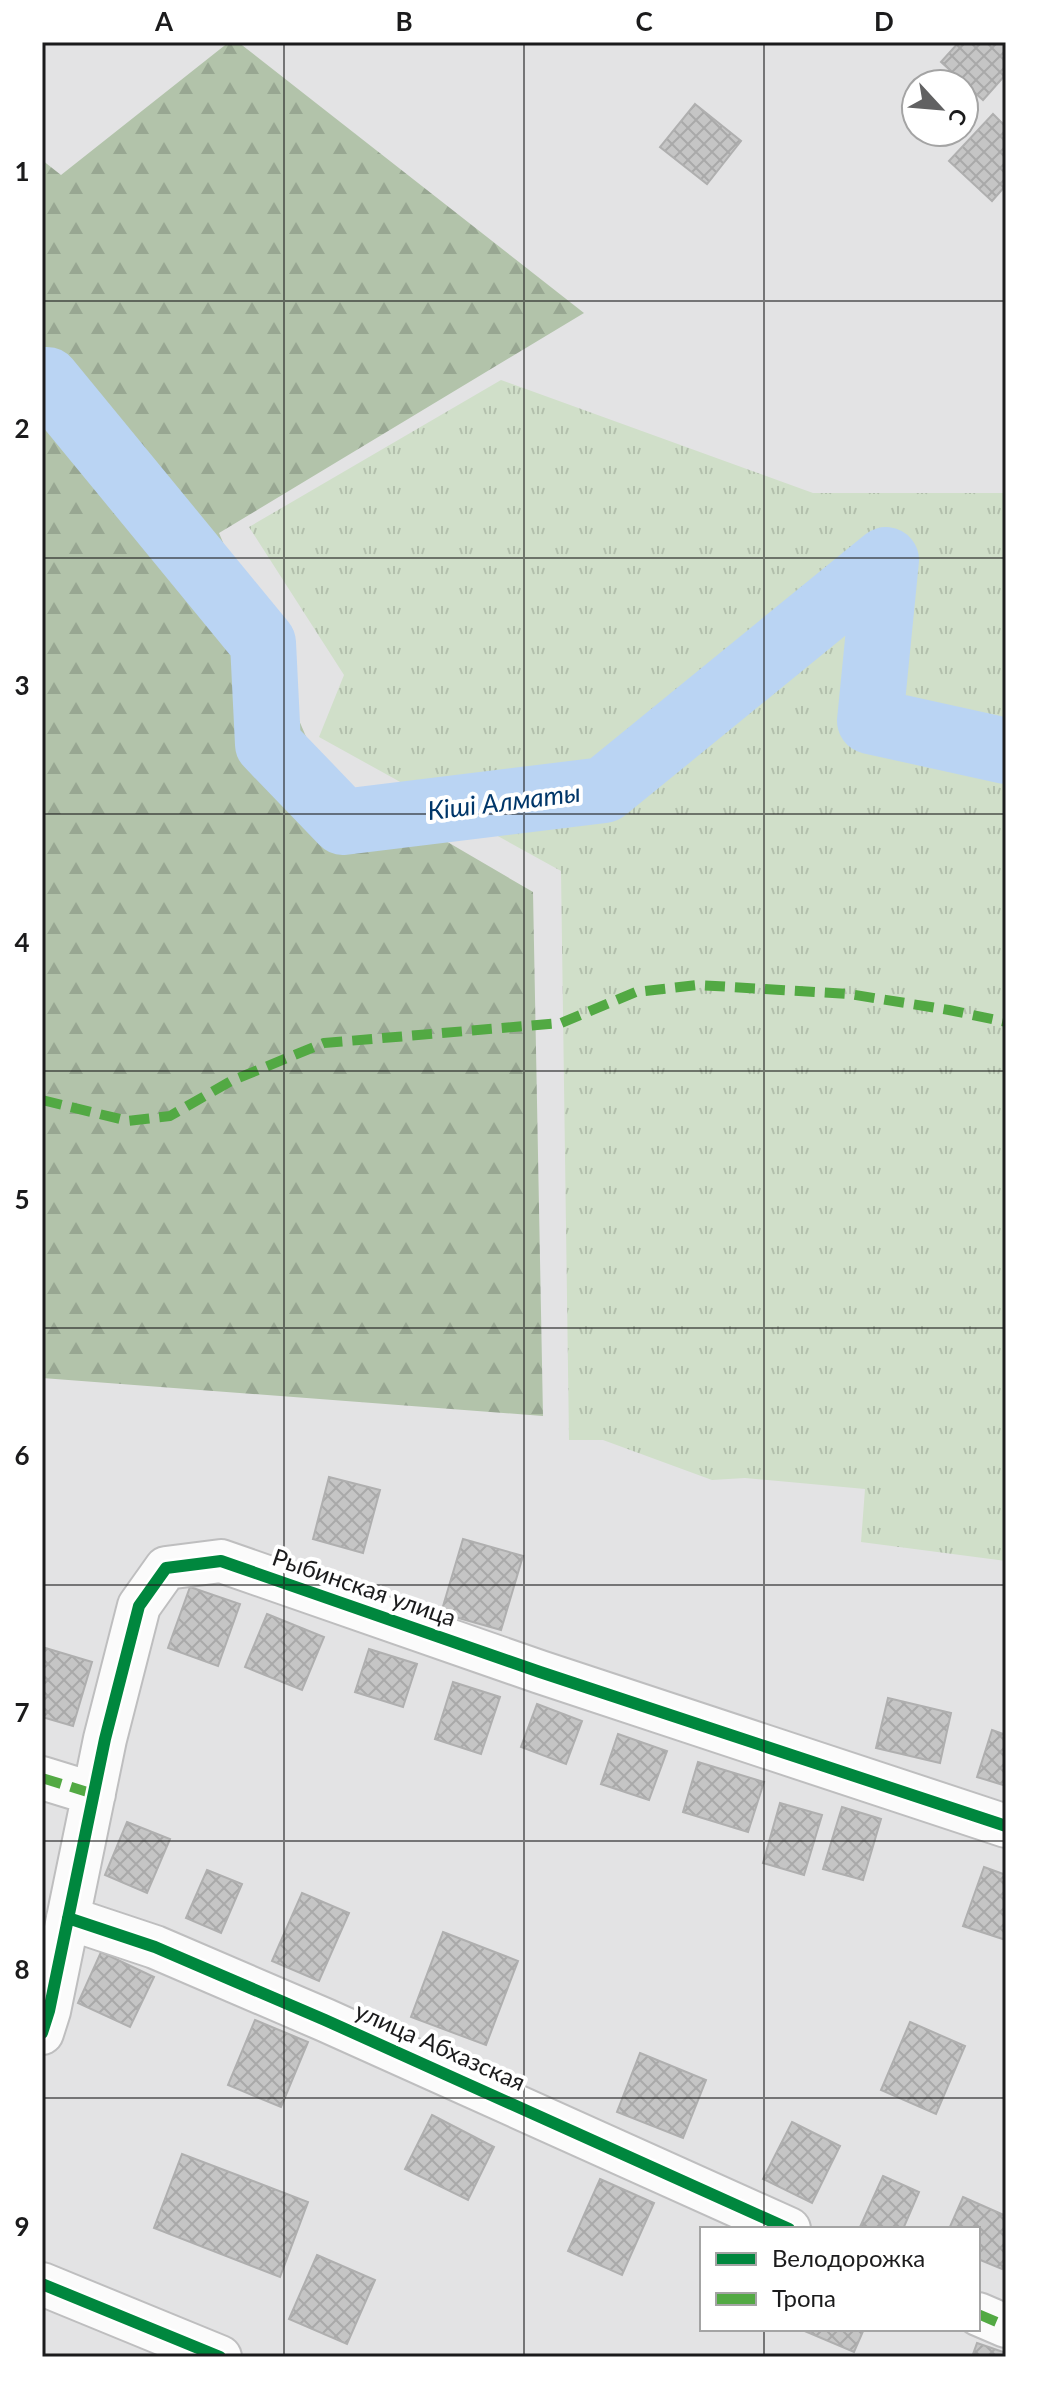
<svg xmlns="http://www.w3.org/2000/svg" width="1048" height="2399" font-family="Lato,sans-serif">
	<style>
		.grass { fill: url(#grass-tufts) }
		.forest { fill: url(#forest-firs) }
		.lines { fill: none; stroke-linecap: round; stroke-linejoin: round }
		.river { stroke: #bad4f3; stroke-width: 66 }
		.building { fill: url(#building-cross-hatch); stroke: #afafaf; stroke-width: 2 }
		.street-casing { stroke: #bebebf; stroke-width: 46 }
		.street { stroke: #fbfbfb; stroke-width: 42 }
		.quiet { stroke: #52a943; stroke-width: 10; stroke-dasharray: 20 10; stroke-linecap: butt }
		.cycleway-casing { stroke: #fff; stroke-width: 17 }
		.cycleway { stroke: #00873e; stroke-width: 12 }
		.grid { fill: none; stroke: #1b1b1c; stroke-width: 2; stroke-opacity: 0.55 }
		.labels { text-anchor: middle; stroke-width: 8; stroke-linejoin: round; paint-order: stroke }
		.street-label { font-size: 24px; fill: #1b1b1c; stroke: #fff }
		.water-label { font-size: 26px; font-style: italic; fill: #003669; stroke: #fff }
		.neatline { fill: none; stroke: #1b1b1c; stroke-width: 3 }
		.grid-label { font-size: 26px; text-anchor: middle; font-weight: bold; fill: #1b1b1c }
	</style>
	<defs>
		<pattern id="grass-tufts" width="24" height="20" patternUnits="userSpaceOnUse" patternTransform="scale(2)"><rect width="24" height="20" fill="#d0dfc9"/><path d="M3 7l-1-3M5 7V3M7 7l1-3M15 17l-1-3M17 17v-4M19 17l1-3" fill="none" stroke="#b2bfac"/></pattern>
		<pattern id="forest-firs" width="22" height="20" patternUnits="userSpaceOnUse" patternTransform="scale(2)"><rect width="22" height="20" fill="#b2c3aa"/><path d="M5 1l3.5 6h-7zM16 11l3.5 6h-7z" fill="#98a792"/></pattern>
		<pattern id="building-cross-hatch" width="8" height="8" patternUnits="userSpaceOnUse" patternTransform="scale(2)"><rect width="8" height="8" fill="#c5c5c5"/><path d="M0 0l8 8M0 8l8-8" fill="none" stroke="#a9a9a9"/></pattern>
	</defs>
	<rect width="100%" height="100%" fill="#e3e3e4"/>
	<path class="grass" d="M501,380L813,493H1006V1561L861,1542L865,1489L745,1478L712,1480L603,1440H569L561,871L319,737L344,675L249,527Z"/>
	<path class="forest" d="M229,42H238L584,313L219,533L319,767L533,892L543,1416L42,1378V160L61,175Z"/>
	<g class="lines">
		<path class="river" d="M42,380H47L263,643L268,744L343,822L604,790L886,560L870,721L1006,751"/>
	</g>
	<path class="building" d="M959,42H1006V74L983,100L941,62Z
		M695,104L741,141L707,184L660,147Z
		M993,114L1006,127V185L992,201L949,161Z
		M329,1477L380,1490L363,1553L313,1539Z
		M463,1539L523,1556L501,1630L441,1613Z
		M190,1587L240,1604L218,1666L168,1648Z
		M267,1614L324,1637L302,1690L245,1667Z
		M42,1647L92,1662L73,1726L42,1717Z
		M369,1649L417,1664L403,1707L355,1692Z
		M453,1682L500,1697L481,1754L435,1739Z
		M888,1698L951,1713L940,1763L876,1748Z
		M537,1704L582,1721L566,1764L521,1747Z
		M992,1730L1006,1735V1786L977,1777Z
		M618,1734L667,1751L649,1800L601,1784Z
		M698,1762L764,1782L748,1832L683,1812Z
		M780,1803L822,1815L804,1875L763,1863Z
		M842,1807L881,1819L863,1880L823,1869Z
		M127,1822L170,1839L147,1893L105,1875Z
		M984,1867L1006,1875V1940L963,1926Z
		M207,1870L242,1884L221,1933L186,1918Z
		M302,1893L349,1913L319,1981L272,1961Z
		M443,1932L518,1961L486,2045L411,2017Z
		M101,1952L154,1977L130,2027L78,2003Z
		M255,2020L308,2042L281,2107L228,2085Z
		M910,2022L965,2046L936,2114L881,2090Z
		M640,2053L706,2080L683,2138L617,2112Z
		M432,2115L494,2147L468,2200L405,2169Z
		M792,2122L840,2146L812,2203L763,2179Z
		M182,2154L308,2202L280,2277L154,2228Z
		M883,2176L919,2192L903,2229H865L860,2227Z
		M600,2179L654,2203L622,2275L568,2251Z
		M963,2197L1006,2216V2261L1002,2269L978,2259V2229H949Z
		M317,2255L375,2280L347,2344L289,2319Z
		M800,2329H864L854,2352Z
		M977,2343L1006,2353V2357H972Z"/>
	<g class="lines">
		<g class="street-casing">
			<path id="street" d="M42,1778L94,1794
				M68,1918L155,1947L325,2020L789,2229
				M42,2033L49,2011L105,1739L139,1606L166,1568L221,1561L540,1672L1006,1826
				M42,2284L220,2357
				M978,2314L1006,2326"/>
		</g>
		<use href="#street" class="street"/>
		<path class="quiet" d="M42,1100L128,1121L170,1116L231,1081L324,1043L561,1023L636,992L698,985L849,994L949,1010L1006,1022
			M42,1778L94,1794
			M978,2314L1006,2326"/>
		<g class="cycleway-casing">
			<path id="cycleway" d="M68,1918L155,1947L325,2020L789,2229
				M42,2033L49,2011L105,1739L139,1606L166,1568L221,1561L540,1672L1006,1826
				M42,2284L220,2357"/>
		</g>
		<use href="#cycleway" class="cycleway"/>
	</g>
	<path class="grid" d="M284,42V2357M524,42V2357M764,42V2229M42,301H1006M42,558H1006M42,814H1006M42,1071H1006M42,1328H1006M42,1585H1006M42,1841H1006M42,2098H1006M764,2329V2357"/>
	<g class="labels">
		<g class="street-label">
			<text transform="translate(364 1588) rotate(19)" y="8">Рыбинская улица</text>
			<text transform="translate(440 2047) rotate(24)" y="8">улица Абхазская</text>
		</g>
		<g class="water-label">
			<text transform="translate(504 802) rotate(-7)" y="9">Кіші Алматы</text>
		</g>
	</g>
	<rect width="1048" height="2399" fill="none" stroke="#ffffff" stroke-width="88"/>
	<rect x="700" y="2227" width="280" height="104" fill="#ffffff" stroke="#a4a4a4" stroke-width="2"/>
	<rect x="716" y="2253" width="40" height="12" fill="#00873e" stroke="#a4a4a4" stroke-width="2"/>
	<text x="772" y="2267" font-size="24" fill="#1b1b1c">Велодорожка</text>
	<rect x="716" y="2293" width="40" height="12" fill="#52a943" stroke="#a4a4a4" stroke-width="2"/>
	<text x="772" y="2307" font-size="24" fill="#1b1b1c">Тропа</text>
	<g transform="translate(940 108) rotate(116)"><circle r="38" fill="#ffffff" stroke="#a4a4a4" stroke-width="2"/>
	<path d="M0-6L14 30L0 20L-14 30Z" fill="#616162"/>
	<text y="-12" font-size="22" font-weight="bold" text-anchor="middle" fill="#1b1b1c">С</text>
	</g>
	<rect x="44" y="44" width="960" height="2311" class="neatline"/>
	<g class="grid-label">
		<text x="164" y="31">A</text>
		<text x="404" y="31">B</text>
		<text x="644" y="31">C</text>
		<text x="884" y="31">D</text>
		<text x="22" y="181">1</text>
		<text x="22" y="438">2</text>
		<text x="22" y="695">3</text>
		<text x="22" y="952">4</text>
		<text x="22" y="1209">5</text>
		<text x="22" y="1465">6</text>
		<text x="22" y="1722">7</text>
		<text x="22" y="1979">8</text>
		<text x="22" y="2236">9</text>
	</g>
</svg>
